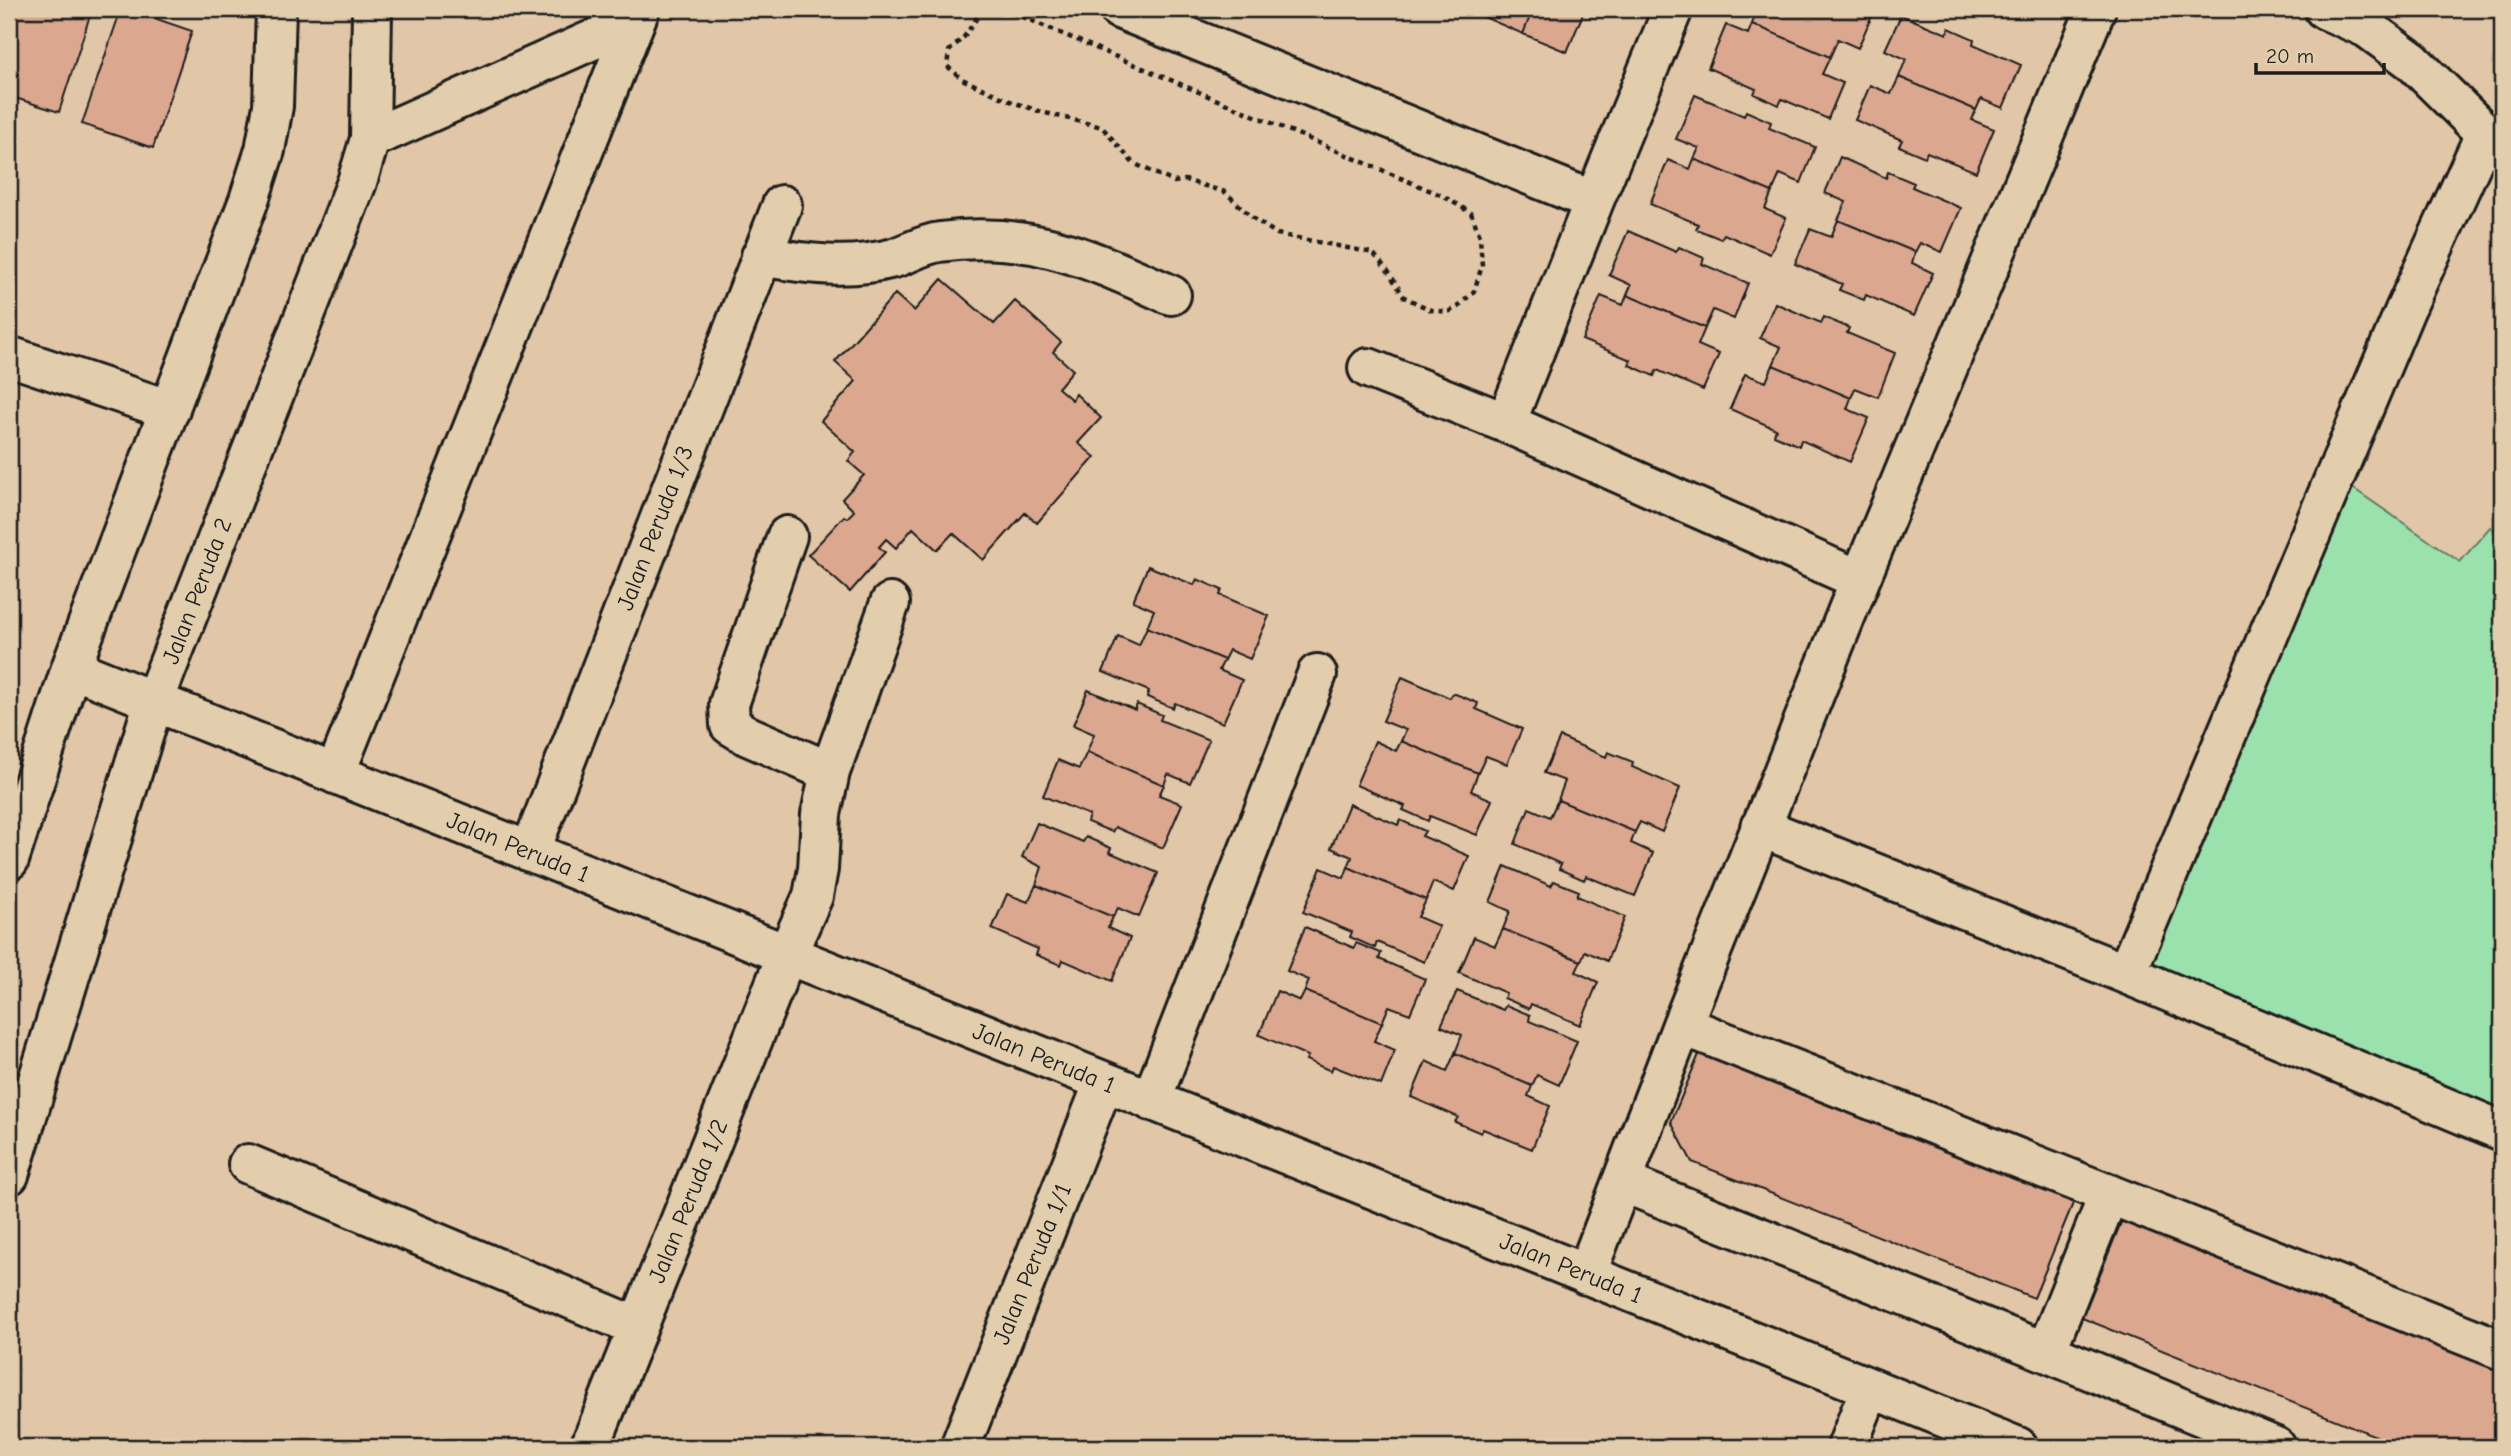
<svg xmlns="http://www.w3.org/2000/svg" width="2511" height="1456" font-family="'Comic Neue',sans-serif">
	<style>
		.green { fill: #9be1ad; stroke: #5c7e64; stroke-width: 2 }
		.building { fill: #dba78f; stroke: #1c1c1c; stroke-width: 2 }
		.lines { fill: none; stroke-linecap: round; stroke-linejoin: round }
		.minor-casing { stroke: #1c1c1c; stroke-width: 44 }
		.path { stroke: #1c1c1c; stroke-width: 4.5; stroke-dasharray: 5 5; stroke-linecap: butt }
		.minor { stroke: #e2cead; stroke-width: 38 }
		.labels { text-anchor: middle; stroke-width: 6; stroke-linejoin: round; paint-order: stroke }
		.street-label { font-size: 24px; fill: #1c1c1c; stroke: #e2cead }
	</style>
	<rect width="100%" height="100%" fill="#e1c6a7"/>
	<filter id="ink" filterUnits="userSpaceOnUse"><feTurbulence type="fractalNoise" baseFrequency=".0143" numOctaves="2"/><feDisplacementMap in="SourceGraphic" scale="14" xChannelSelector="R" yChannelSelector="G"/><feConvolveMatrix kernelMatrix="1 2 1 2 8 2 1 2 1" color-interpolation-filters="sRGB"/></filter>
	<g filter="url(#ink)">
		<path class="green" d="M2344,482L2460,562L2490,527L2502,534V1113L2145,961Z"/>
		<path class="building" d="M14,9H92L59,112L9,96V25Z
			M121,9H128L192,31L153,148L82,124Z
			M1481,9H1533L1523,34L1479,15Z
			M1533,9H1585L1567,52L1523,34Z
			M1745,9H1864L1873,13L1858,48L1838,39L1830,57L1752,24L1756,14Z
			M1901,15L1947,34L1949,28L1974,39L1973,44L2021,65L2003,108L1981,99L1976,110L1899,77L1906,59L1885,50Z
			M1752,24L1830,57L1822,74L1843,83L1828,119L1782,99L1779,105L1754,94L1756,89L1708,68L1726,25L1748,34Z
			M1899,77L1976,110L1972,120L1994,129L1976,172L1927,152L1925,157L1899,146L1902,140L1855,120L1870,85L1891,94Z
			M1695,95L1744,116L1746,111L1771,122L1769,128L1815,147L1801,183L1780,174L1772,192L1694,159L1699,148L1676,139Z
			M1840,157L1886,178L1888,172L1914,183L1912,187L1961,208L1942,252L1920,243L1915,252L1838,220L1846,202L1825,193Z
			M1694,159L1772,192L1765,209L1786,218L1770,254L1724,234L1721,239L1696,229L1698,224L1650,204L1668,160L1690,169Z
			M1838,220L1915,252L1912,263L1933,273L1914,316L1866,295L1864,300L1839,290L1842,284L1795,264L1810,229L1831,237Z
			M1628,231L1676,252L1679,247L1704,258L1702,264L1748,283L1734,319L1713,310L1705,328L1627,295L1631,285L1609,275Z
			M942,279L994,324L1015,301L1061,342L1053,352L1073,370L1058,388L1072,400L1076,394L1101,418L1078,443L1095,457L1037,523L1025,513L983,560L953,533L937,550L913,528L896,548L886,539L879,547L885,552L850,592L808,555L844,516L847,518L854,511L842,499L864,475L848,461L855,452L821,421L856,381L835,362L895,294L914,311Z
			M1627,295L1705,328L1698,345L1719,354L1703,390L1657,370L1654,376L1629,365L1631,360L1582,340L1601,296L1623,305Z
			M1775,303L1821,323L1824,317L1849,328L1847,333L1895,353L1878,397L1855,388L1851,398L1773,365L1781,347L1760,338Z
			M1773,365L1851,398L1847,409L1869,418L1850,462L1801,440L1799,446L1774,435L1776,429L1730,409L1745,374L1766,382Z
			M1148,566L1194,585L1197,579L1222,590L1220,595L1269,616L1250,659L1229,650L1224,660L1147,627L1154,610L1133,601Z
			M1147,627L1224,660L1219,670L1242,680L1223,723L1175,703L1173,708L1147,697L1149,691L1103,672L1118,636L1139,645Z
			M1402,677L1450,698L1453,693L1478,703L1476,709L1522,729L1507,764L1486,756L1478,773L1401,741L1406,730L1383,721Z
			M1088,690L1135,710L1137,704L1162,715L1160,720L1209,740L1190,783L1168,774L1164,785L1087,752L1094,734L1073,725Z
			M1560,737L1606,757L1608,752L1633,762L1632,767L1680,788L1662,832L1640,822L1635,832L1558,800L1565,781L1544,773Z
			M1375,741L1396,751L1401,741L1478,773L1471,791L1492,800L1477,835L1430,816L1428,821L1403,810L1405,806L1356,785Z
			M1087,752L1164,785L1159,795L1182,804L1163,848L1115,827L1112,832L1087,822L1089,815L1043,796L1058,760L1079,769Z
			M1558,800L1635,832L1631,843L1653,853L1635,896L1586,876L1584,880L1559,869L1561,864L1515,844L1529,808L1550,817Z
			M1349,804L1398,825L1400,820L1425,831L1422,836L1469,856L1454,891L1433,882L1426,900L1348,867L1352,857L1331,848Z
			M1037,823L1083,842L1086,837L1111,848L1109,852L1158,873L1139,917L1118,908L1113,917L1036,885L1042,867L1022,857Z
			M1505,866L1551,886L1554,881L1579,891L1577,896L1625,917L1607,961L1585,951L1581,961L1503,929L1510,911L1490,902Z
			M1348,867L1426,900L1418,917L1439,926L1424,962L1377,942L1375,948L1350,937L1352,932L1303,912L1321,868L1344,878Z
			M1036,885L1113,917L1108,928L1130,938L1112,981L1063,960L1061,965L1036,955L1038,949L992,929L1007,894L1028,902Z
			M1305,927L1354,948L1356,943L1381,953L1379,959L1425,979L1410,1014L1389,1006L1382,1023L1305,991L1309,980L1287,971Z
			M1503,929L1581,961L1576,972L1598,982L1580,1025L1531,1004L1529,1009L1504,998L1506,993L1459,973L1474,937L1495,946Z
			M1277,991L1300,1001L1305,991L1382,1023L1374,1041L1395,1050L1381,1085L1333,1066L1331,1071L1306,1060L1308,1056L1259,1035Z
			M1457,991L1503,1010L1506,1005L1530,1015L1529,1021L1577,1041L1559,1085L1537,1075L1532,1086L1455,1053L1462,1035L1441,1026Z
			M1702,1047L2076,1196L2034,1298L1692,1162L1671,1122Z
			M1455,1053L1532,1086L1528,1096L1550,1106L1532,1149L1483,1129L1481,1133L1455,1122L1458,1117L1411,1097L1426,1061L1447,1071Z
			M2124,1215L2502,1368V1423L2493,1447H2403L2082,1318Z"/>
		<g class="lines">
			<g class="minor-casing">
				<path id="minor" d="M1119,9L1594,201
					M1673,9L1594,201L1506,423L1860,580
					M2324,9L2367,28L2412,61L2502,150
					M370,139L635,21
					M761,256C806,264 849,270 894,258C909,253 924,244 940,242C1031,230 1090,259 1171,295
					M9,356L170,410
					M1368,368L1506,423
					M787,536L729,704L730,725L748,736L830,772
					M71,668L2018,1447
					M335,774L640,9
					M1760,827L2126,974L2502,1131
					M530,852L782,205
					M9,860L71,668L249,200L265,150L273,106L276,9
					M2126,974L2405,310L2485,134
					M1682,1025L2502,1350
					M1151,1101L1317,674
					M248,1164L638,1327
					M9,1175L154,701L357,182L370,139L372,9
					M1622,1182L2046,1352L2276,1447
					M1586,1275L1682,1025L1860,580L2096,9
					M2046,1352L2109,1194
					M590,1447L787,954L813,896L818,869L821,814L830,772L890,603
					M960,1447L1104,1082
					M1847,1447L1870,1388"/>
			</g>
			<path class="path" d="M983,9L964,37L949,51L947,66L962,79L1010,101L1041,112L1102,127L1133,163L1174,182L1185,180L1225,192L1253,218L1277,234L1373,253L1388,271L1404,297L1431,310L1448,312L1458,307L1474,291L1482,266L1480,236L1471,213L1443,196L1004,9"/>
			<use href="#minor" class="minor"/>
		</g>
	</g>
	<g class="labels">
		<g class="street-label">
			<text transform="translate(655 528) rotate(-69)" y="8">Jalan Peruda 1/3</text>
			<text transform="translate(197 591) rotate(-69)" y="8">Jalan Peruda 2</text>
			<text transform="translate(518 847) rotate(22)" y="8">Jalan Peruda 1</text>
			<text transform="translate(1044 1058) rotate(22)" y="8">Jalan Peruda 1</text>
			<text transform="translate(688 1201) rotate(-68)" y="8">Jalan Peruda 1/2</text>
			<text transform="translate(1032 1264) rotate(-68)" y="8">Jalan Peruda 1/1</text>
			<text transform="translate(1571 1268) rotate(22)" y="8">Jalan Peruda 1</text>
		</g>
	</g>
	<rect width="2511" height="1456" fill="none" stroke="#e2cead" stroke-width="35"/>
	<rect x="18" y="18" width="2476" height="1421" fill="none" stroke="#1c1c1c" stroke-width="2.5" filter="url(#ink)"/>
	<path d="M2256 63v10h128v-10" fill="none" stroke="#1c1c1c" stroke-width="3.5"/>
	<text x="2266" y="63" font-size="21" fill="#1c1c1c" stroke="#e2cead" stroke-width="5" paint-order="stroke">20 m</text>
</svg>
